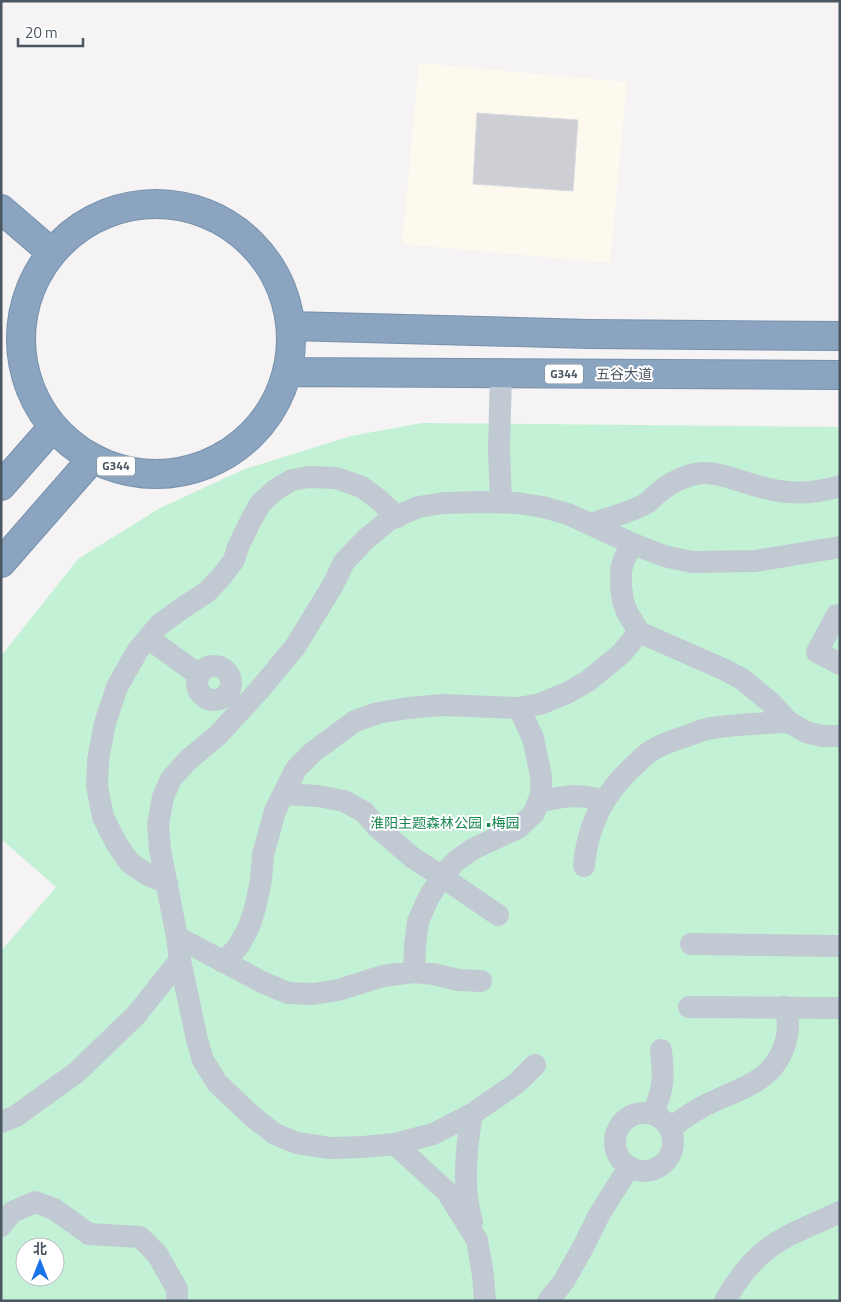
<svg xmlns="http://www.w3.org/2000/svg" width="841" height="1302" font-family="'Titillium Web','Noto Sans SC',sans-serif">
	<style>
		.commercial { fill: #fdf9ef }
		.green { fill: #c3f1d5; fill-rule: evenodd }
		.building { fill: #cdcfd5; stroke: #d7d9de }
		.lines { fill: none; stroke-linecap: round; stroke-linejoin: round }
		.highway-casing { stroke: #7690ad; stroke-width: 30 }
		.minor { stroke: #c1cad2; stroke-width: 22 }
		.highway { stroke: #8ba5c1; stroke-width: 28 }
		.labels { text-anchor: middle; stroke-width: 4; stroke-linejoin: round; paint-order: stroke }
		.shield { fill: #fff; stroke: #808990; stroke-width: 1 }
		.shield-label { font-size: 12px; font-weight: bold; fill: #4a5661 }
		.street-label { font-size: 14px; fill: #4a5661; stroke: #fff }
		.park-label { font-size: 14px; fill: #17864f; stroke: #fff }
	</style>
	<rect width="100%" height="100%" fill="#f5f3f3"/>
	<path class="commercial" d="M419,63L627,82L610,263L402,244Z"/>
	<path class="green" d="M422,423L840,427V1301H1V951L56,887L1,839V656L78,559L160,508L245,469L351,436ZM25,1247H55V1277H25Z"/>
	<path class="building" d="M477,113L578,120L573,191L473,184Z"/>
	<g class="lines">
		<g class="highway-casing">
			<path id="highway" d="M21 339a135 135 0 1 1 270 0a135 135 0 1 1-270 0Z
				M1,209L51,252
				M291,326L589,334L840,336
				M287,372L840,375
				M1,486L53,427
				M1,563L93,458"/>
		</g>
		<path class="minor" d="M501,373L499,449L501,502
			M590,524C609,518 629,513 647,503C651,500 654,496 658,493C671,482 685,475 702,473C717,472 733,479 747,483C781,494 805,496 840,486
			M633,544L624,559L621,570V586L623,601L627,612L639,632L725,670L742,679L770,702L789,722L806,732L822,736H840
			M840,617L837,615L817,652L840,664
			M148,638L199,675
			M197 683a17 17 0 1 1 34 0a17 17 0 1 1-34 0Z
			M284,794L318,796L344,801L364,812L377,827L413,858L435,872L498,915
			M538,802C564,796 579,793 604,801
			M584,866C587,824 605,791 637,763C641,759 646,754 651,751C663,743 677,739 690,735C697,732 705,729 712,728C737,724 763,723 789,722
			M167,883L148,875L130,863L116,843L103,817L97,786L98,760L105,723L117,687L138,650L159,625L181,609L207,592L222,576L234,560L238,547L251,520L260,504L275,490L292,480L309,477L336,478L362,487L379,500L397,517
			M177,937L264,983L288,993L313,994L338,990L383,976L414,972L434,974L458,980L481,981
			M691,944L840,946
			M223,962L238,947L249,927L255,908L261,880L263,855L275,811L296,769L313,752L355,721L378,713L408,708L443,705L519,708L540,704L567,693L588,681L621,654L639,632
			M414,972L415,945L418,921L429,897L442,876L456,861L473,849L518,828L534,813L541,795V776L533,738L519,708
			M689,1007L840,1008
			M535,1065L517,1083L472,1114L433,1134L395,1144L363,1147L330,1148L297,1143L275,1134L253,1117L217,1083L203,1060L197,1040L180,960L177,937L160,850L158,824L163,797L171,779L188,760L218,735L261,688L295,647L333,585L344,562L366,539L389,520L418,507L444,503L483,502L517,503L543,507L568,514L633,544L664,556L692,562L755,561L840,547
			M615 1142a29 29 0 1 1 58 0a29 29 0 1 1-58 0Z
			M653,1113C664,1088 664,1077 661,1050
			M472,1114C466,1150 462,1187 472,1222
			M1,1122L16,1116L77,1072L136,1015L180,960
			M670,1128C682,1120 693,1111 706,1105C739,1088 772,1084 785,1044C789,1032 789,1019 784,1007
			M395,1144L447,1192L477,1240L483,1275L485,1301
			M1,1226L12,1212L35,1202L54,1209L89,1234L140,1237L157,1254L177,1289V1301
			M548,1301L564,1281L581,1251L599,1215L629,1167
			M725,1301C734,1285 744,1270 758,1257C779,1236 813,1225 840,1212"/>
		<use href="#highway" class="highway"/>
	</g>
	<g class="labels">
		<g class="shield">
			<rect x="545" y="364.5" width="38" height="19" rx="4"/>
			<rect x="97" y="456.5" width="38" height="19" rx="4"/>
		</g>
		<g class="shield-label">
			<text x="564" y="378">G344</text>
			<text x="116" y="470">G344</text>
		</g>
		<g class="street-label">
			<text x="624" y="379">五谷大道</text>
		</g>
		<g class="park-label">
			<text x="445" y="828">淮阳主题森林公园 •梅园</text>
		</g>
	</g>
	<rect width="841" height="1302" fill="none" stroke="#4a5661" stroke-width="5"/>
	<g transform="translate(40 1262)"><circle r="24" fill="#ffffff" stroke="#b7bbc0"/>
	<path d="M0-4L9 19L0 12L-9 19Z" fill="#1a73e8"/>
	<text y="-8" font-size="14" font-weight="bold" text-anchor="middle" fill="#4a5661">北</text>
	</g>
	<path d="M18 38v8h65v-8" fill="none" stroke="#4a5661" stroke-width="2.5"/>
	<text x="25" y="38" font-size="15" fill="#4a5661" stroke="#ffffff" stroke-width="4" paint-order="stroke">20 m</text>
</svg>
